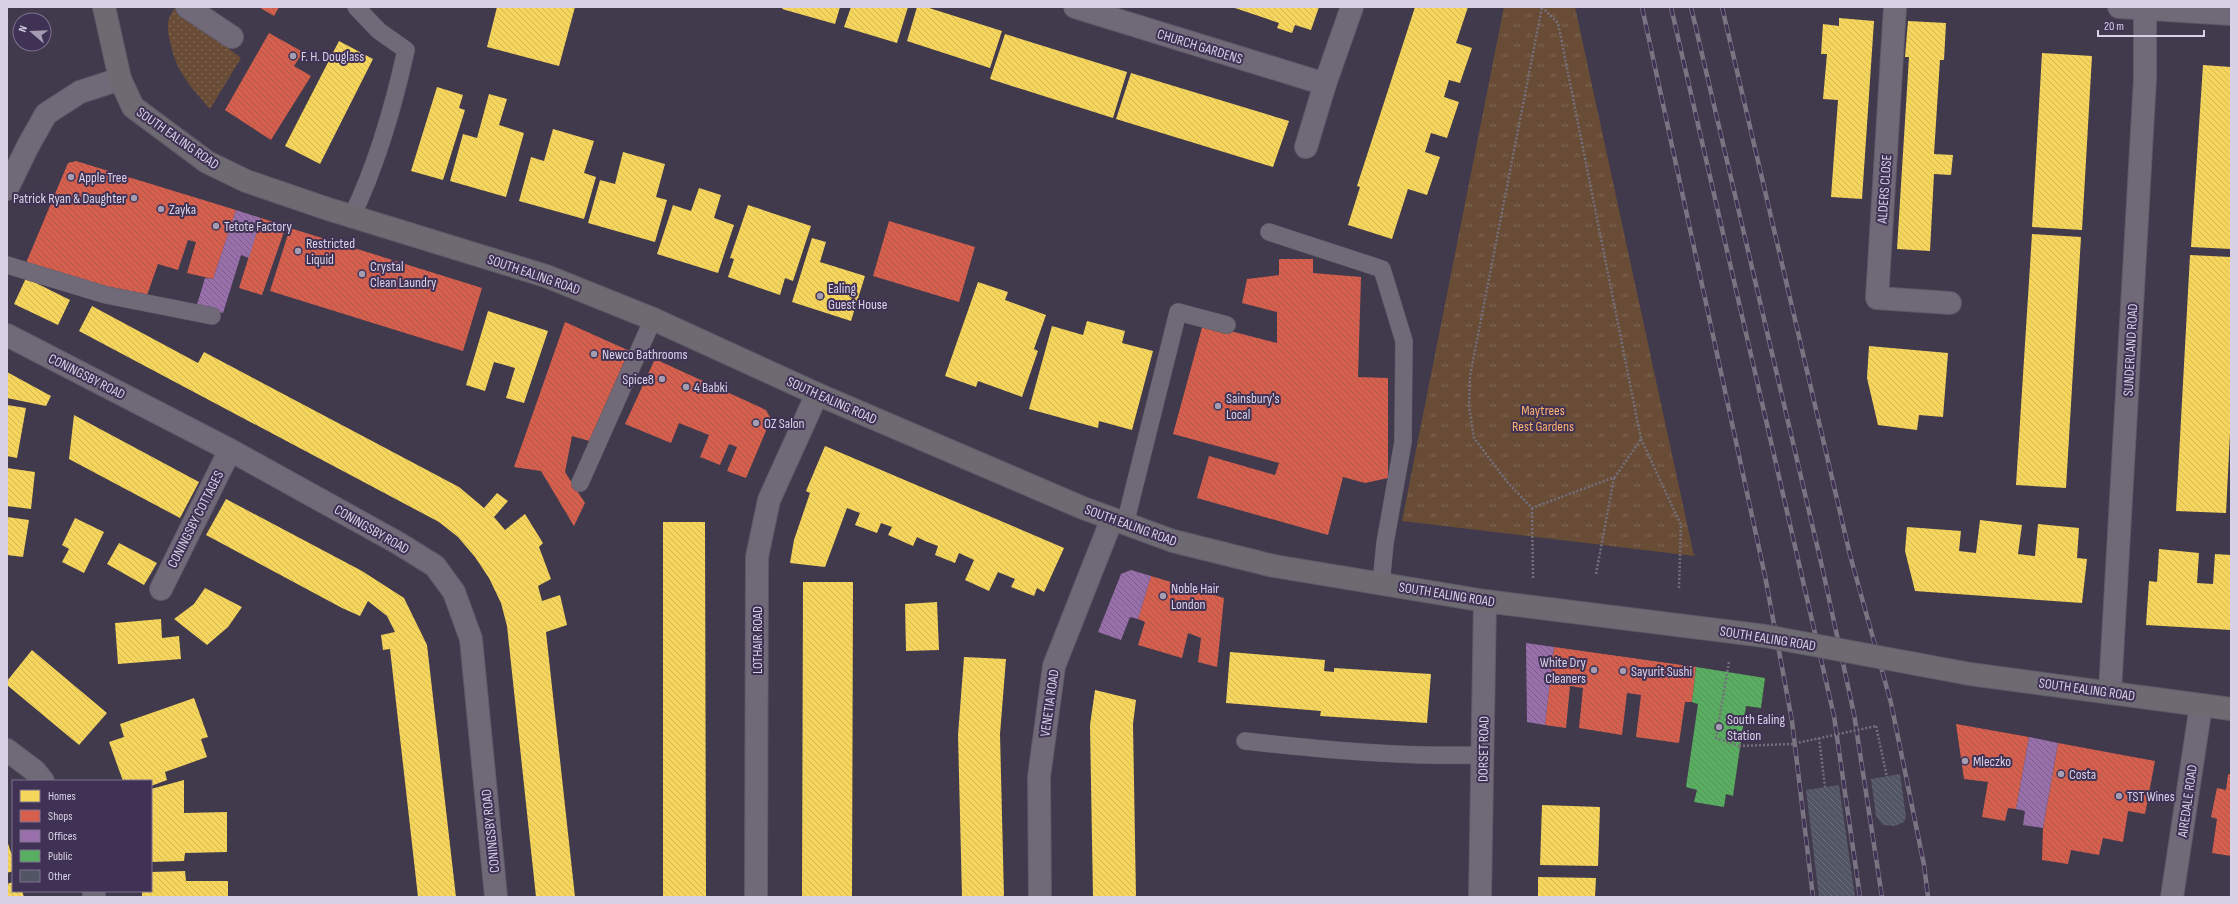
<svg xmlns="http://www.w3.org/2000/svg" width="2238" height="904" font-family="'Sofia Sans Condensed',sans-serif">
	<style>
		.grass { fill: url(#grass-dots) }
		.park { fill: url(#park-tufts) }
		.homes { fill: url(#homes-back-hatch) }
		.shops { fill: url(#shops-back-hatch) }
		.offices { fill: url(#offices-back-hatch) }
		.public { fill: url(#public-back-hatch) }
		.building { fill: url(#building-back-hatch) }
		.lines { fill: none; stroke-linecap: round; stroke-linejoin: round }
		.lane-casing { stroke: #5e5868; stroke-width: 18 }
		.street-casing { stroke: #5e5868; stroke-width: 24 }
		.secondary-casing { stroke: #5e5868; stroke-width: 24 }
		.path { stroke: #746f7c; stroke-width: 2.5; stroke-dasharray: 2 2; stroke-linecap: butt }
		.lane { stroke: #706a78; stroke-width: 17 }
		.street { stroke: #706a78; stroke-width: 22 }
		.secondary { stroke: #6d6a72; stroke-width: 22 }
		.rail-casing { stroke: #797481; stroke-width: 4.5 }
		.rail { stroke: #403254; stroke-width: 3; stroke-dasharray: 9; stroke-linecap: butt }
		.secondary-bridge-casing { stroke: #5e5868; stroke-width: 24; stroke-linecap: butt }
		.path-bridge { stroke: #746f7c; stroke-width: 2.5; stroke-dasharray: 2 2; stroke-linecap: butt }
		.secondary-bridge { stroke: #6d6a72; stroke-width: 22 }
		.poi-dot { fill: #a49db1; stroke: #403254; stroke-width: 1.5 }
		.labels { text-anchor: middle; stroke-width: 4; stroke-linejoin: round; paint-order: stroke }
		.street-label { font-size: 14px; fill: #d9d2e7; stroke: #403254 }
		.poi-label { font-size: 14px; fill: #d9d2e7; stroke: #403254; text-anchor: start }
		.park-label { font-size: 14px; fill: #fdb26d; stroke: #403254 }
	</style>
	<defs>
		<pattern id="grass-dots" width="8" height="8" patternUnits="userSpaceOnUse"><rect width="8" height="8" fill="#694c36"/><path d="M2 2h.1M6 6h.1" fill="none" stroke="#7e6553" stroke-width="1.8" stroke-linecap="round"/></pattern>
		<pattern id="park-tufts" width="24" height="20" patternUnits="userSpaceOnUse"><rect width="24" height="20" fill="#694c36"/><path d="M3 7l-1-3M5 7V3M7 7l1-3M15 17l-1-3M17 17v-4M19 17l1-3" fill="none" stroke="#7e6553"/></pattern>
		<pattern id="homes-back-hatch" width="6" height="6" patternUnits="userSpaceOnUse"><rect width="6" height="6" fill="#f6d55c"/><path d="M-1 5l2 2M0 0l6 6M5-1l2 2" fill="none" stroke="#d2b757"/></pattern>
		<pattern id="shops-back-hatch" width="6" height="6" patternUnits="userSpaceOnUse"><rect width="6" height="6" fill="#d6604d"/><path d="M-1 5l2 2M0 0l6 6M5-1l2 2" fill="none" stroke="#a9564b"/></pattern>
		<pattern id="offices-back-hatch" width="6" height="6" patternUnits="userSpaceOnUse"><rect width="6" height="6" fill="#9970ab"/><path d="M-1 5l2 2M0 0l6 6M5-1l2 2" fill="none" stroke="#7a5f87"/></pattern>
		<pattern id="public-back-hatch" width="6" height="6" patternUnits="userSpaceOnUse"><rect width="6" height="6" fill="#5aae61"/><path d="M-1 5l2 2M0 0l6 6M5-1l2 2" fill="none" stroke="#54925a"/></pattern>
		<pattern id="building-back-hatch" width="6" height="6" patternUnits="userSpaceOnUse"><rect width="6" height="6" fill="#525563"/><path d="M-1 5l2 2M0 0l6 6M5-1l2 2" fill="none" stroke="#6a6d79"/></pattern>
	</defs>
	<rect width="100%" height="100%" fill="#413a4c"/>
	<path class="grass" d="M176,7L241,58L210,109C190,86 176,72 170,41C167,27 166,19 176,7Z"/>
	<path class="park" d="M1504,7H1575L1694,556L1402,521Z"/>
	<path class="homes" d="M497,7H575L559,66L487,47Z
		M783,7H840L835,24L782,9Z
		M851,7H908L897,43L844,27Z
		M917,7H926L1002,31L990,68L907,41Z
		M1232,7H1319L1311,30L1295,25L1292,33L1277,28L1279,23Z
		M1415,7H1468L1456,43L1472,48L1460,83L1449,80L1444,97L1459,102L1447,138L1431,133L1425,152L1440,157L1427,195L1408,189L1392,239L1348,225L1360,187L1357,186Z
		M1839,18L1874,21L1862,199L1831,197L1838,100L1823,99L1827,54H1821L1823,24L1839,26Z
		M1908,21L1946,23L1944,60H1940L1934,154L1953,155L1951,175L1934,174L1930,251L1897,249L1909,57H1905Z
		M1005,34L1127,72L1113,118L990,79Z
		M339,41L373,59L320,164L285,146Z
		M2042,53L2092,56L2082,230L2032,227Z
		M2203,65L2231,67V249L2191,247Z
		M1131,73L1289,121L1273,167L1116,119Z
		M437,87L463,95L459,108L465,110L443,180L411,171Z
		M489,94L507,99L499,125L524,133L506,197L450,181L463,134L477,138Z
		M553,129L594,141L584,173L596,177L584,219L519,201L531,157L544,161Z
		M623,152L665,164L656,197L667,200L655,242L588,223L600,180L615,184Z
		M699,188L721,195L714,218L734,225L718,273L657,254L673,205L691,211Z
		M748,205L811,226L793,281L785,278L780,295L728,277L734,259L730,258Z
		M2032,234L2081,237L2066,488L2016,485Z
		M812,238L826,242L820,262L865,276L851,321L792,302Z
		M2190,255L2231,257V413L2226,513L2176,511Z
		M26,278L70,300L58,325L14,304Z
		M978,282L1008,292L1005,300L1046,315L1034,349L1038,351L1022,397L978,381L976,387L945,376Z
		M92,306L198,363L204,352L459,487L484,508L497,493L508,501L494,517L505,530L525,514L543,543L539,547L551,579L538,586L542,601L560,595L567,625L546,632L575,897H536L507,626L501,603L489,578L475,557L458,537L439,522L79,331Z
		M488,311L548,331L524,403L506,398L515,368L494,362L485,391L466,385Z
		M1087,321L1125,331L1122,343L1153,351L1132,430L1099,421L1098,428L1029,409L1052,326L1083,335Z
		M1869,346L1948,353L1943,417L1919,415L1917,430L1878,425L1867,378Z
		M7,372L51,396L46,406L7,398Z
		M7,405L26,408L17,458L7,456Z
		M74,415L199,482L180,518L69,459Z
		M825,446L1064,548L1044,592L1037,588L1034,596L1011,587L1015,579L998,572L989,591L965,580L974,560L959,553L955,563L935,555L938,546L925,541L917,537L913,546L888,535L892,527L881,523L877,533L855,525L860,513L847,508L825,567L790,563L794,540L810,493L806,491Z
		M7,468L35,472L31,509L7,506Z
		M226,499L362,571L404,598L427,645L456,897H418L390,649L383,650L381,635L395,632L387,616L368,601L360,616L342,608L206,535Z
		M7,517L29,520L23,557L7,555Z
		M75,518L104,532L84,573L62,562L69,549L62,545Z
		M1980,520L2022,525L2018,554L2035,556L2038,524L2079,528L2077,558L2087,559L2082,603L1915,591L1905,551L1907,527L1961,531L1959,551L1976,553Z
		M663,522H705L706,897H663Z
		M119,543L157,563L144,585L107,564Z
		M2159,549L2199,553L2197,583L2213,584L2215,554L2231,555V630L2146,625L2149,581L2157,582Z
		M803,582H853L852,897H802Z
		M205,588L242,607L228,627L207,645L174,619L194,604Z
		M937,602L939,650L906,651L905,604Z
		M161,619L162,638L179,636L181,659L118,664L115,623Z
		M32,650L107,713L79,745L7,685V681Z
		M1230,652L1325,660L1324,671L1334,672V668L1431,674L1427,723L1320,716L1321,711L1226,703Z
		M964,657L1006,659L1000,734L1004,897H962L958,735Z
		M1095,690L1136,700L1133,724L1136,897H1093L1090,725Z
		M194,698L208,737L201,739L207,757L165,772L167,780L151,786V781H123L109,742L124,737L120,724Z
		M184,780V813L227,812V852L185,853L184,861L151,862V789Z
		M1542,805L1600,807L1598,866L1540,865Z
		M7,841L13,858V871L7,873Z
		M185,871L186,881H228V897H142V891H151V872Z
		M1538,877L1596,878L1595,897H1538Z
		M13,882V891H22L24,897H7V884Z"/>
	<path class="shops" d="M259,7H279L274,16Z
		M269,33L303,52L294,66L311,76L271,140L225,110Z
		M76,161L236,210L213,279L187,273L196,242L188,240L178,270L158,264L146,298L26,263L68,163Z
		M261,218L286,226L262,295L239,288Z
		M889,221L975,247L959,302L873,276Z
		M290,228L482,288L463,351L270,291Z
		M1279,259H1313V273L1361,277L1358,377L1388,378V478L1365,483L1343,477L1328,535L1197,498L1209,456L1275,475L1279,463L1173,434L1203,324L1277,343V312L1242,303L1247,279L1279,275Z
		M565,322L632,352L593,442L572,436L565,472L585,503L574,526L541,471L514,467Z
		M655,359L766,410L771,419L746,478L727,471L737,447L729,444L720,465L700,457L709,435L679,423L671,443L625,424Z
		M1151,576L1224,598L1217,667L1198,662L1201,638L1188,633L1182,658L1138,645L1145,622L1138,619Z
		M1554,647L1696,667L1692,702H1685L1679,743L1636,737L1641,695L1627,693L1622,735L1579,728L1583,688L1570,686L1566,728L1545,725Z
		M1956,724L2029,737L2016,809L2008,808L2005,821L1982,817L1988,782L1964,779Z
		M2058,743L2155,761L2145,814L2128,811L2123,842L2103,838L2099,855L2071,850L2068,864L2042,860L2043,828Z
		M2231,773V856L2212,853L2217,819L2211,817L2217,788L2226,790L2228,775Z"/>
	<path class="offices" d="M236,210L261,218L249,258L241,255L223,313L196,308L205,278L213,279Z
		M1131,570L1151,576L1138,619L1130,617L1121,640L1098,632L1121,574Z
		M1526,643L1554,647L1545,725L1527,722Z
		M2029,737L2058,743L2043,828L2023,825L2025,811L2016,809Z"/>
	<path class="public" d="M1696,667L1765,678L1761,708L1746,706L1733,796L1726,794L1724,807L1694,802L1697,790L1686,787L1698,704L1692,702Z"/>
	<path class="building" d="M1900,774L1906,817L1904,822L1895,826L1883,825L1876,816L1871,779Z
		M1839,785L1855,897H1819L1806,790Z"/>
	<g class="lines">
		<g class="lane-casing">
			<path id="lane" d="M352,216C376,166 394,105 406,50L379,31L356,7
				M1269,232L1382,269L1404,341L1403,442L1385,543L1381,584
				M7,265L106,295L212,316
				M580,483L653,319
				M1125,524L1178,312L1227,325
				M1245,741C1325,750 1403,757 1484,755"/>
		</g>
		<g class="street-casing">
			<path id="street" d="M187,7L232,37
				M1075,7L1325,84L1352,7
				M1895,7L1877,298L1950,303
				M2119,7L2231,14
				M1306,147L1325,84
				M7,189L28,146L46,114L80,92L120,79
				M7,335L230,450L398,543L435,566L454,592L471,639L496,897
				M161,589L230,450
				M2110,691L2145,79V7
				M7,750L35,771L43,781
				M94,891V897
				M756,897L757,557L769,500L817,394
				M1040,897L1039,777L1054,666L1112,519
				M1480,897L1485,601
				M2172,897L2201,705"/>
		</g>
		<g class="secondary-casing">
			<path id="secondary" d="M104,7L120,79L133,107L207,162L246,181L328,209L546,276L653,319L817,394L1083,508L1173,541L1274,566L1485,601L1765,636
				M1970,674L2231,709"/>
		</g>
		<path class="path" d="M1542,7L1558,23L1641,439L1615,477L1532,508L1508,483L1474,438L1469,406L1470,376L1542,7
			M1641,439L1681,525L1679,588
			M1532,508L1533,578
			M1596,574L1614,478
			M1729,662L1716,738L1739,746
			M1876,726L1887,777
			M1819,738L1825,787"/>
		<use href="#lane" class="lane"/>
		<use href="#street" class="street"/>
		<use href="#secondary" class="secondary"/>
		<g class="rail-casing">
			<path id="rail" d="M1642,7L1765,576L1792,721L1813,897
				M1671,7L1834,716L1860,897
				M1691,7L1823,571L1854,714L1882,897
				M1722,7L1850,555L1891,703L1924,865L1928,897"/>
		</g>
		<use href="#rail" class="rail"/>
		<g class="secondary-bridge-casing">
			<path id="secondary-bridge" d="M1765,636L1970,674"/>
		</g>
		<path class="path-bridge" d="M1739,746L1792,744L1876,726"/>
		<use href="#secondary-bridge" class="secondary-bridge"/>
	</g>
	<g class="poi-dot">
		<circle cx="293" cy="56" r="4"/>
		<circle cx="71" cy="177" r="4"/>
		<circle cx="134" cy="198" r="4"/>
		<circle cx="161" cy="209" r="4"/>
		<circle cx="216" cy="226" r="4"/>
		<circle cx="298" cy="251" r="4"/>
		<circle cx="362" cy="274" r="4"/>
		<circle cx="820" cy="296" r="4"/>
		<circle cx="594" cy="354" r="4"/>
		<circle cx="662" cy="379" r="4"/>
		<circle cx="686" cy="387" r="4"/>
		<circle cx="1218" cy="406" r="4"/>
		<circle cx="756" cy="423" r="4"/>
		<circle cx="1163" cy="596" r="4"/>
		<circle cx="1594" cy="670" r="4"/>
		<circle cx="1623" cy="671" r="4"/>
		<circle cx="1719" cy="727" r="4"/>
		<circle cx="1965" cy="761" r="4"/>
		<circle cx="2061" cy="774" r="4"/>
		<circle cx="2119" cy="796" r="4"/>
	</g>
	<g class="labels">
		<g class="street-label">
			<text transform="translate(1200 46) rotate(17)" y="5">CHURCH GARDENS</text>
			<text transform="translate(178 138) rotate(35)" y="5">SOUTH EALING ROAD</text>
			<text transform="translate(1884 189) rotate(-86)" y="5">ALDERS CLOSE</text>
			<text transform="translate(534 274) rotate(19)" y="5">SOUTH EALING ROAD</text>
			<text transform="translate(2130 350) rotate(-87)" y="5">SUNDERLAND ROAD</text>
			<text transform="translate(87 376) rotate(27)" y="5">CONINGSBY ROAD</text>
			<text transform="translate(832 400) rotate(24)" y="5">SOUTH EALING ROAD</text>
			<text transform="translate(195 519) rotate(-63)" y="5">CONINGSBY COTTAGES</text>
			<text transform="translate(1131 525) rotate(20)" y="5">SOUTH EALING ROAD</text>
			<text transform="translate(372 529) rotate(30)" y="5">CONINGSBY ROAD</text>
			<text transform="translate(1447 594) rotate(9)" y="5">SOUTH EALING ROAD</text>
			<text transform="translate(1768 638) rotate(9)" y="5">SOUTH EALING ROAD</text>
			<text transform="translate(757 640) rotate(-90)" y="5">LOTHAIR ROAD</text>
			<text transform="translate(2087 689) rotate(8)" y="5">SOUTH EALING ROAD</text>
			<text transform="translate(1049 703) rotate(-82)" y="5">VENETIA ROAD</text>
			<text transform="translate(1483 749) rotate(-89)" y="5">DORSET ROAD</text>
			<text transform="translate(2187 801) rotate(-82)" y="5">AIREDALE ROAD</text>
			<text transform="translate(490 831) rotate(-96)" y="5">CONINGSBY ROAD</text>
		</g>
		<g class="poi-label">
			<text x="301" y="61">F. H. Douglass</text>
			<text x="79" y="182">Apple Tree</text>
			<text x="126" y="203" text-anchor="end">Patrick Ryan &amp; Daughter</text>
			<text x="169" y="214">Zayka</text>
			<text x="224" y="231">Tetote Factory</text>
			<text x="306" y="248">Restricted<tspan x="306" dy="16">Liquid</tspan></text>
			<text x="370" y="271">Crystal<tspan x="370" dy="16">Clean Laundry</tspan></text>
			<text x="828" y="293">Ealing<tspan x="828" dy="16">Guest House</tspan></text>
			<text x="602" y="359">Newco Bathrooms</text>
			<text x="654" y="384" text-anchor="end">Spice8</text>
			<text x="694" y="392">4 Babki</text>
			<text x="1226" y="403">Sainsbury's<tspan x="1226" dy="16">Local</tspan></text>
			<text x="764" y="428">OZ Salon</text>
			<text x="1171" y="593">Noble Hair<tspan x="1171" dy="16">London</tspan></text>
			<text x="1586" y="667" text-anchor="end">White Dry<tspan x="1586" dy="16">Cleaners</tspan></text>
			<text x="1631" y="676">Sayurit Sushi</text>
			<text x="1727" y="724">South Ealing<tspan x="1727" dy="16">Station</tspan></text>
			<text x="1973" y="766">Mleczko</text>
			<text x="2069" y="779">Costa</text>
			<text x="2127" y="801">TST Wines</text>
		</g>
		<g class="park-label">
			<text x="1543" y="415">Maytrees<tspan x="1543" dy="16">Rest Gardens</tspan></text>
		</g>
	</g>
	<rect width="2238" height="904" fill="none" stroke="#d9d2e7" stroke-width="16"/>
	<rect x="12" y="780" width="140" height="112" fill="#403254" stroke="#7d728f"/>
	<rect x="20" y="790" width="20" height="12" fill="#f6d55c" stroke="#7d728f"/>
	<text x="48" y="800" font-size="12" fill="#d9d2e7">Homes</text>
	<rect x="20" y="810" width="20" height="12" fill="#d6604d" stroke="#7d728f"/>
	<text x="48" y="820" font-size="12" fill="#d9d2e7">Shops</text>
	<rect x="20" y="830" width="20" height="12" fill="#9970ab" stroke="#7d728f"/>
	<text x="48" y="840" font-size="12" fill="#d9d2e7">Offices</text>
	<rect x="20" y="850" width="20" height="12" fill="#5aae61" stroke="#7d728f"/>
	<text x="48" y="860" font-size="12" fill="#d9d2e7">Public</text>
	<rect x="20" y="870" width="20" height="12" fill="#525563" stroke="#7d728f"/>
	<text x="48" y="880" font-size="12" fill="#d9d2e7">Other</text>
	<g transform="translate(32 32) rotate(289)"><circle r="19" fill="#403254" stroke="#7d728f"/>
	<path d="M0-3L7 15L0 10L-7 15Z" fill="#a49db1"/>
	<text y="-6" font-size="11" font-weight="bold" text-anchor="middle" fill="#d9d2e7">N</text>
	</g>
	<path d="M2098 30v6h106v-6" fill="none" stroke="#d9d2e7" stroke-width="2"/>
	<text x="2104" y="30" font-size="12" fill="#d9d2e7" stroke="#403254" stroke-width="3" paint-order="stroke">20 m</text>
</svg>
